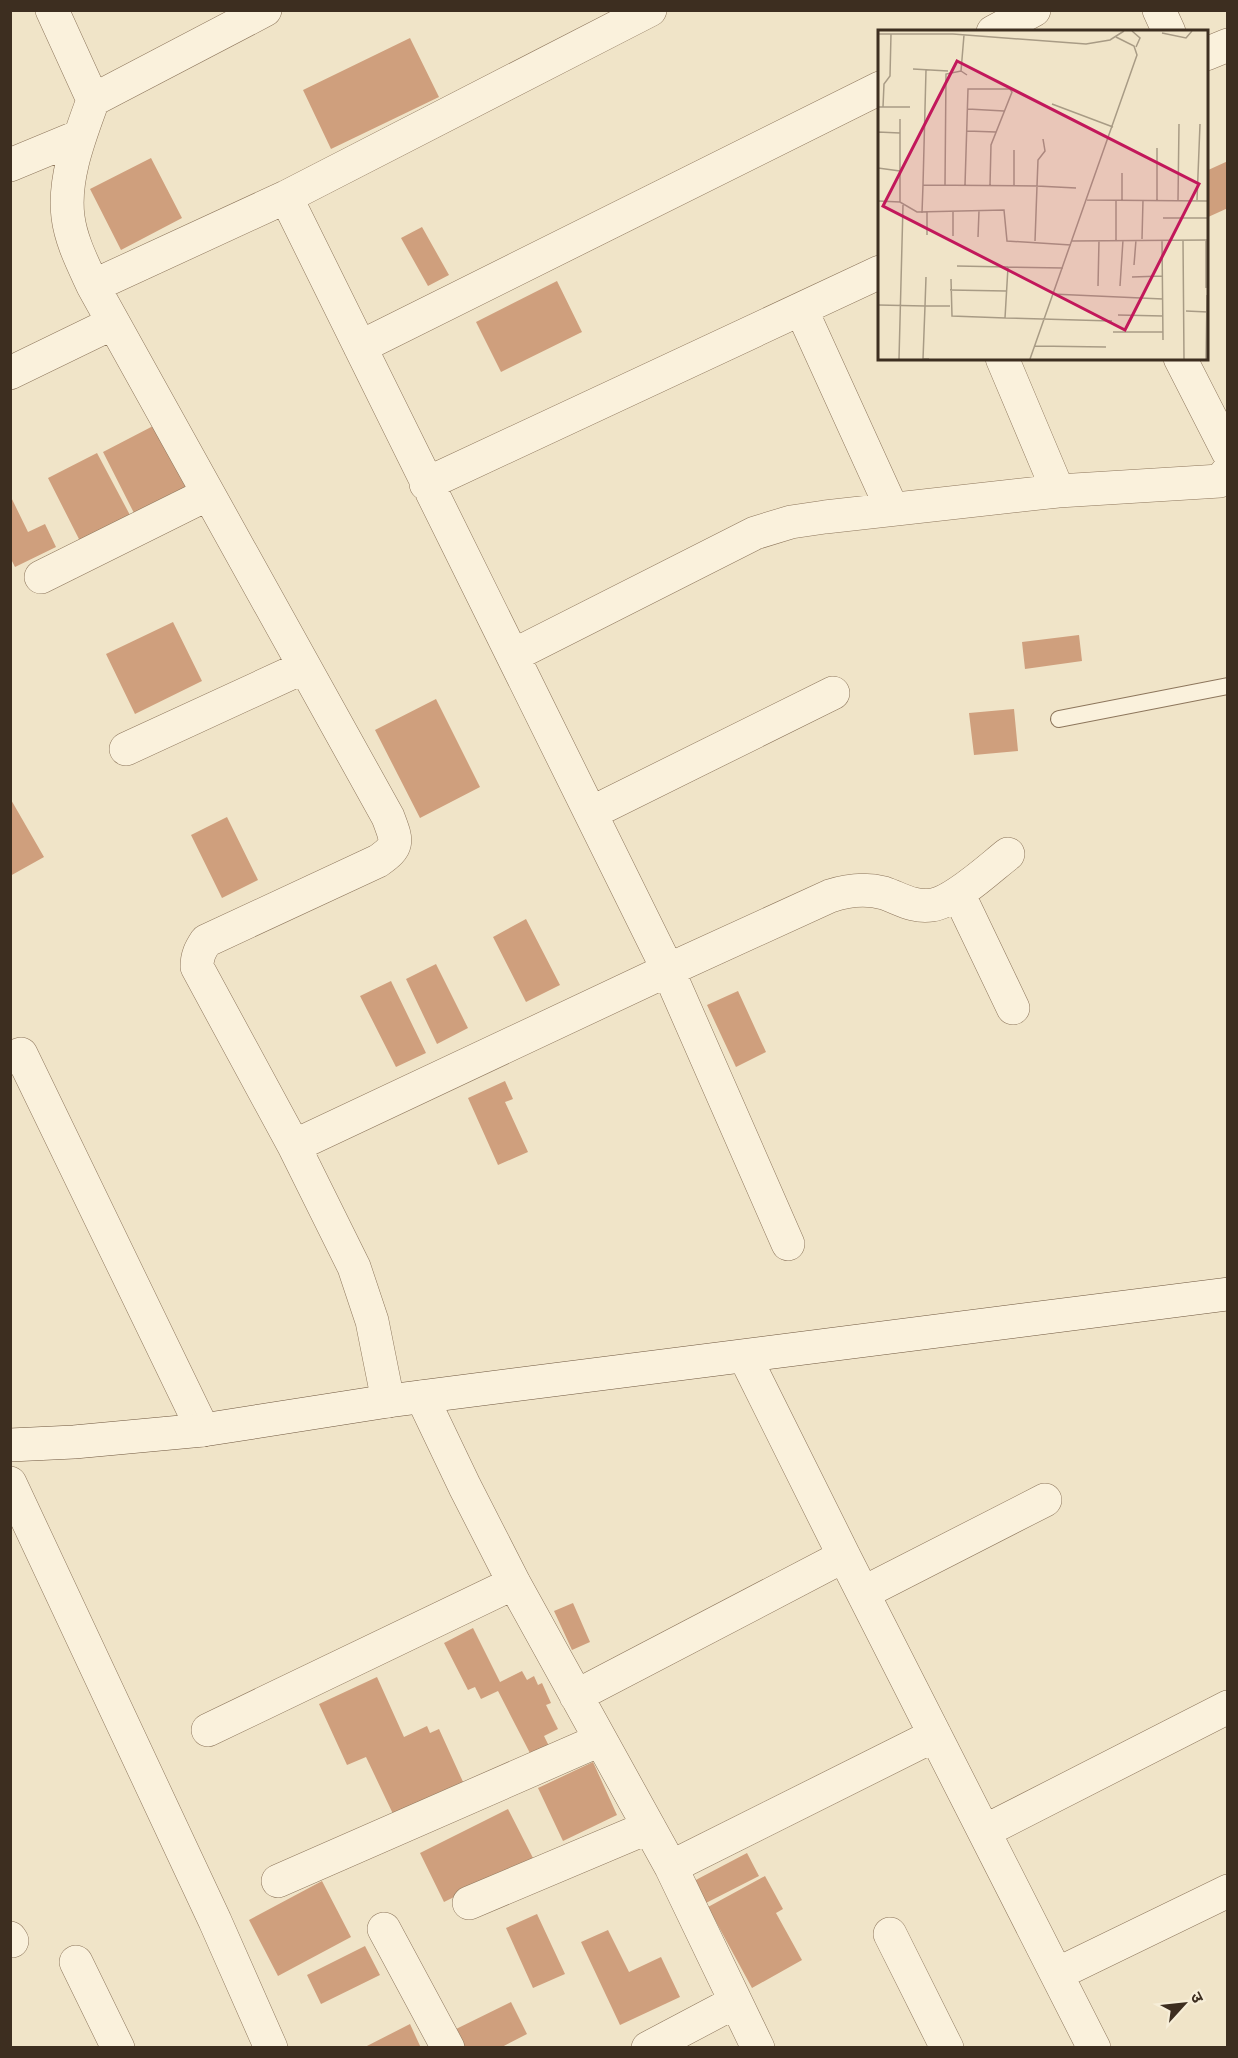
<svg xmlns="http://www.w3.org/2000/svg" width="1238" height="2058" font-family="Merriweather,'Noto Sans Devanagari',serif">
	<style>
		.building { fill: #cf9f7d }
		.lines { fill: none; stroke-linecap: round; stroke-linejoin: round }
		.lane-casing { stroke: #8d765c; stroke-width: 18 }
		.street-casing { stroke: #8d765c; stroke-width: 34 }
		.secondary-casing { stroke: #6f573f; stroke-width: 34 }
		.lane { stroke: #faf1dc; stroke-width: 16 }
		.street { stroke: #faf1dc; stroke-width: 33 }
		.secondary { stroke: #faf1dc; stroke-width: 33 }
		.inset-road { fill: none; stroke: #a89b85; stroke-width: 1.5 }
		.view { fill: #c2185b; fill-opacity: 0.15; stroke: #c2185b; stroke-width: 3 }
		.inset-edge { fill: none; stroke: #3d2e20; stroke-width: 3 }
	</style>
	<rect width="100%" height="100%" fill="#f0e4c8"/>
	<path class="building" d="M410,38L439,97L331,149L303,90Z
		M151,158L182,218L121,250L90,189Z
		M1228,161V208L1206,218V171Z
		M422,227L449,275L428,286L401,238Z
		M557,281L582,332L501,372L476,322Z
		M155,425L187,489L135,515L103,452Z
		M97,453L131,517L81,543L48,478Z
		M10,495L28,532L45,524L56,547L15,567L10,557Z
		M173,622L202,681L135,714L106,654Z
		M1079,635L1082,661L1025,669L1022,642Z
		M436,699L480,787L420,818L375,730Z
		M1014,709L1018,751L974,755L969,713Z
		M10,798L44,857L10,876Z
		M227,817L258,880L222,898L191,835Z
		M526,919L560,985L526,1002L493,937Z
		M436,964L468,1028L437,1044L406,979Z
		M391,981L426,1053L396,1067L360,996Z
		M738,991L766,1052L736,1067L707,1005Z
		M505,1081L513,1099L505,1102L528,1152L498,1165L468,1098Z
		M573,1603L590,1642L572,1650L554,1611Z
		M473,1628L500,1682L522,1671L527,1680L534,1676L538,1685L542,1683L551,1703L546,1705L558,1729L544,1736L550,1748L532,1757L498,1691L481,1699L475,1687L468,1690L444,1643Z
		M377,1677L404,1737L427,1726L430,1733L439,1729L464,1784L394,1816L366,1757L347,1765L319,1704Z
		M593,1762L617,1815L563,1841L538,1788Z
		M508,1809L533,1858L444,1902L420,1853Z
		M747,1853L759,1876L704,1904L692,1882Z
		M765,1876L783,1909L776,1913L802,1960L752,1988L708,1907Z
		M322,1881L351,1937L278,1976L249,1920Z
		M537,1914L565,1974L533,1988L506,1928Z
		M608,1930L629,1972L661,1957L680,1997L620,2025L581,1942Z
		M365,1946L380,1975L321,2004L307,1975Z
		M511,2002L527,2034L500,2048H462L454,2030Z
		M410,2024L421,2048H363Z"/>
	<g class="lines">
		<g class="lane-casing">
			<path id="lane" d="M1059,719L1228,686"/>
		</g>
		<g class="street-casing">
			<path id="street" d="M52,10L93,100C80,136 63,178 68,217C71,241 83,264 93,286L388,817C397,841 400,846 378,861L206,941C200,950 197,956 197,967L294,1146L354,1267L372,1321L388,1401
				M1159,10L1169,32
				M993,32L1034,10
				M1206,54L1228,45
				M93,100L265,10
				M10,165L80,136
				M286,197L650,10
				M93,286L286,197C413,455 542,712 668,970L294,1146
				M801,309L892,509
				M360,347L880,88
				M1002,358L1058,491
				M1180,358L1228,452
				M10,373L113,323
				M426,484L880,272
				M41,577L208,494
				M514,655L755,533L791,522L825,517L1058,491L1220,481L1228,471
				M126,749L304,667
				M591,813L833,693
				M958,893L1013,1008
				M10,1058L21,1054L203,1430
				M788,1244L668,970L830,896C848,890 865,888 884,893C901,899 914,908 932,905C954,902 990,868 1008,854
				M745,1357L844,1556L1094,2048
				M422,1397L465,1487L514,1583L671,1867L758,2048
				M10,1483L215,1921L271,2048
				M863,1593L1045,1500
				M576,1696L844,1556
				M208,1730L514,1583
				M985,1831L1228,1707
				M671,1867L935,1735
				M278,1881L600,1740
				M469,1903L649,1827
				M384,1929L448,2048
				M890,1934L947,2048
				M10,1938L12,1941
				M76,1962L118,2048
				M1057,1974L1228,1891
				M648,2048L735,2002"/>
		</g>
		<g class="secondary-casing">
			<path id="secondary" d="M10,1445L74,1442L203,1430L388,1401L1228,1294"/>
		</g>
		<use href="#lane" class="lane"/>
		<use href="#street" class="street"/>
		<use href="#secondary" class="secondary"/>
	</g>
	<g transform="translate(878 30)">
		<rect width="330" height="330" fill="#f0e4c8"/>
		<path class="inset-road" d="M254,1L262,8L258,17M284,3L308,8L314,1M0,4H75L208,14L232,10L246,1M35,39L70,41M83,41L86,5M174,74L235,97M0,77H32M5,77L6,54L12,46L13,4M90,79L126,81M22,89V172M89,101L118,102M165,109L167,121L160,130L159,156L198,158M279,118V170M0,133V102L22,103M0,138L22,141M244,143V170M45,155L48,40M67,155L68,44L83,41L89,45M87,155L90,59H132L134,62L113,115L112,155M136,156V120M209,170L330,171M238,170V210M300,170L301,94M319,170L322,94M0,171L22,172L39,182L126,180L129,211L193,215M44,183L45,155L159,156L157,211M285,188H330M49,205V182M75,206V182M100,207L101,181M264,209L265,170M284,210L285,310M305,210L306,329M194,211L330,210M328,211V258M256,235L258,210M79,236L130,237M254,247L284,246M73,249L74,286L127,288L130,237L185,238M220,256L221,211M242,256L245,210M72,260L128,261M174,264L285,269M0,275L47,276L48,247M308,281L330,282M240,285L285,286M127,288L234,291M235,302H285M157,316L228,317M21,329L25,175M51,329H45L47,276H72M152,329L259,25L256,16L238,7M328,329L329,265"/>
		<path class="view" d="M79,31L321,154L247,300L5,176Z"/>
		<rect width="330" height="330" class="inset-edge"/>
	</g>
	<rect width="1238" height="2058" fill="none" stroke="#3d2e20" stroke-width="24"/>
	<g transform="translate(1184 2004) rotate(63)" stroke="#f7eed8" stroke-width="4.5" paint-order="stroke">
	<path d="M0-4.5L10 22L0 15L-10 22Z" fill="#3d2e20"/>
	<text y="-9" font-size="16" font-weight="bold" text-anchor="middle" fill="#3d2e20">उ</text>
	</g>
</svg>
